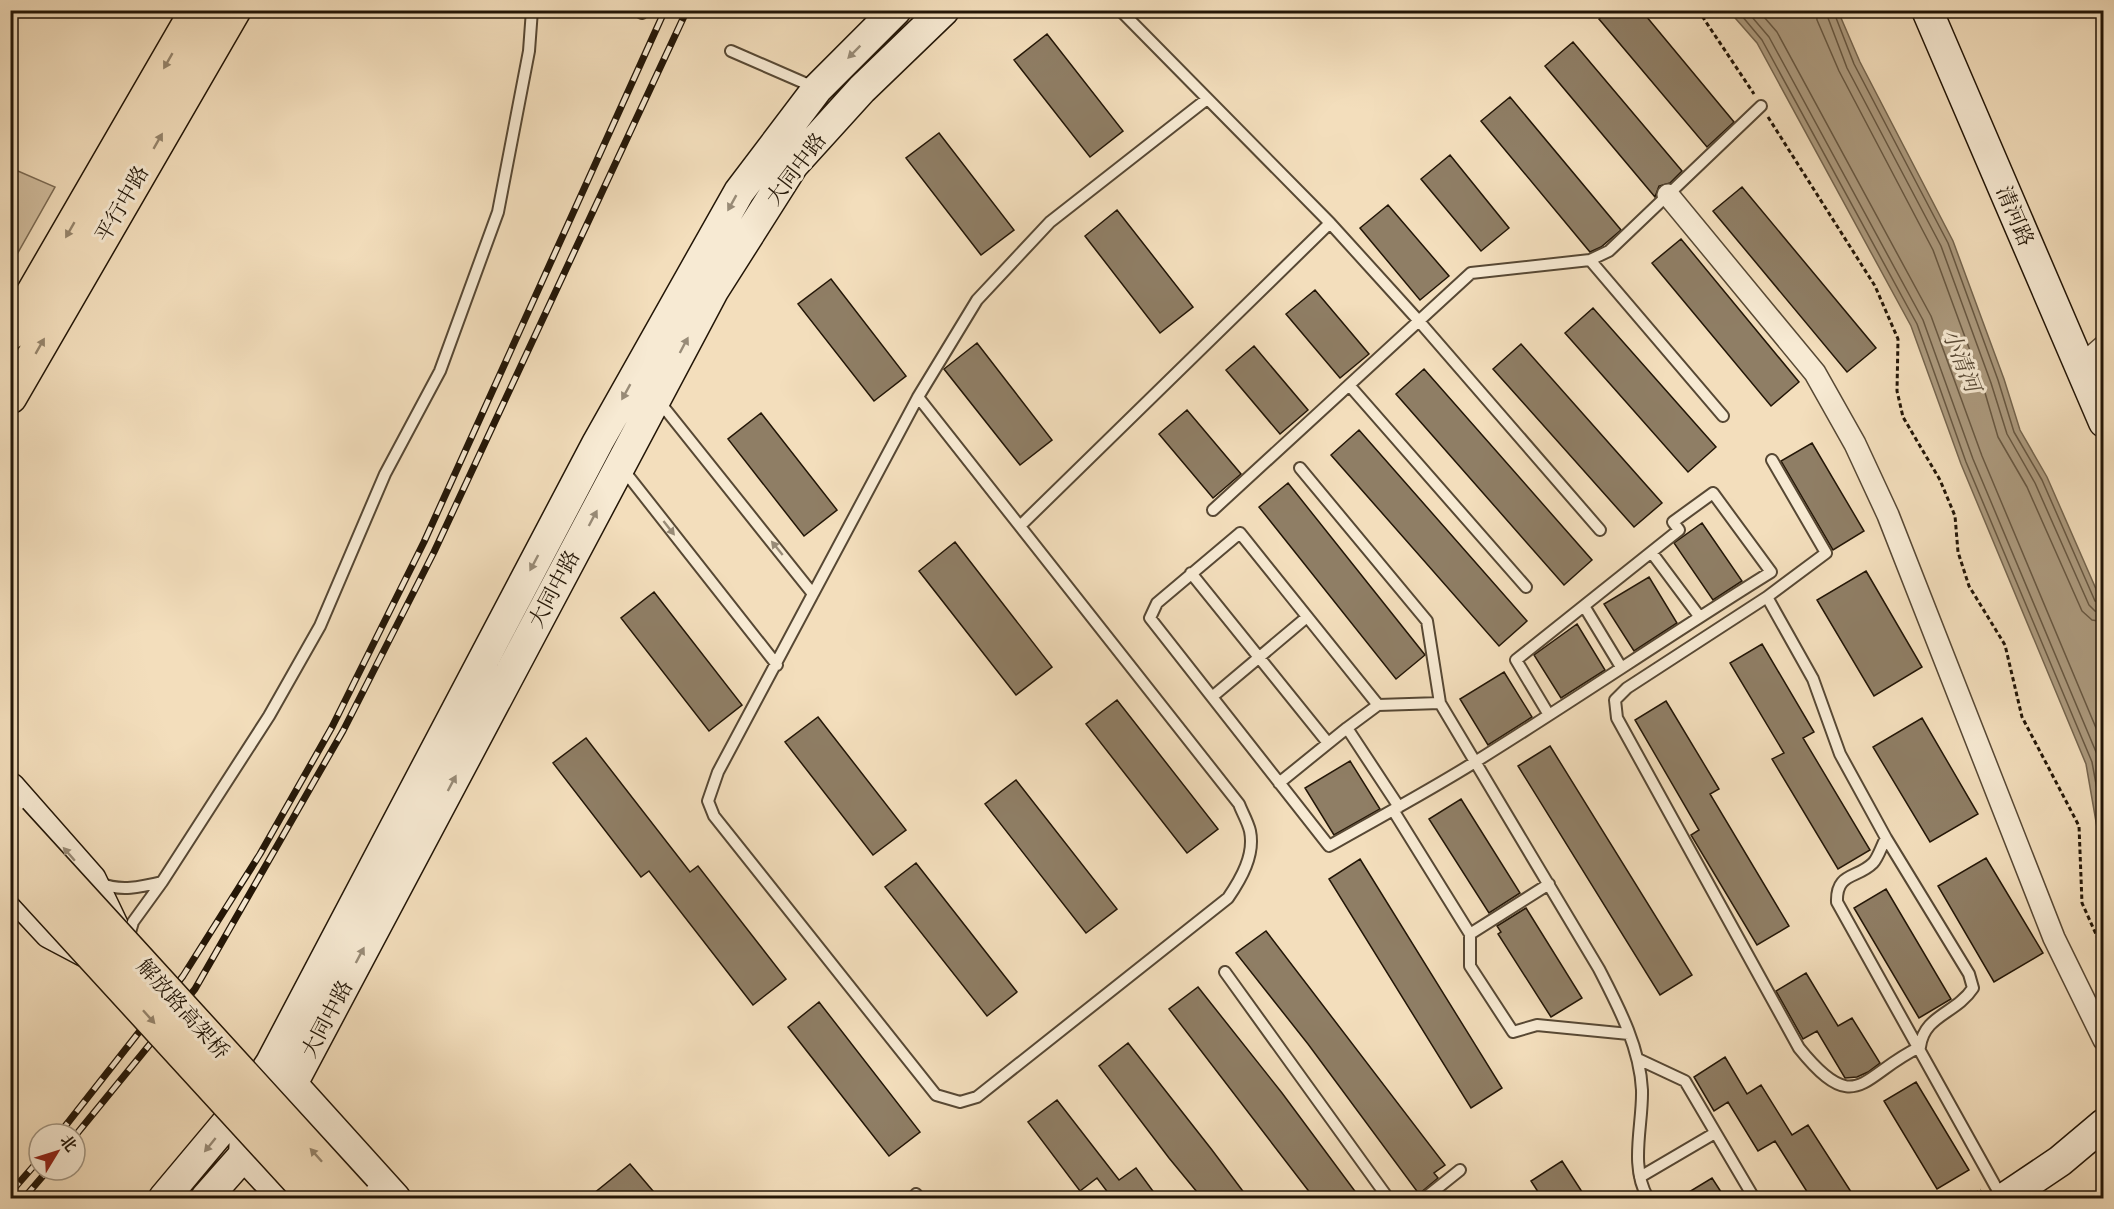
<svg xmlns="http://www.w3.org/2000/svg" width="2114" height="1209" font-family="'IM FELL DW Pica','Noto Serif SC',serif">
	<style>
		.green { fill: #d0bc9d; stroke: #7a6952; stroke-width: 1.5 }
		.water { fill: #ac9a7e; stroke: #75654e; stroke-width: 1.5 }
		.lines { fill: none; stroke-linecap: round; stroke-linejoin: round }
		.shore { stroke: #685842; stroke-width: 1.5 }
		.building { fill: #8f7e65; stroke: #231607; stroke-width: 1.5 }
		.lane-casing { stroke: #574834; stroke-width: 14 }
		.street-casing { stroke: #574834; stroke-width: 24 }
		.secondary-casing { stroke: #231607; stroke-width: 33 }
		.primary-casing { stroke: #231607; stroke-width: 36 }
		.path { stroke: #231607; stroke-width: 3; stroke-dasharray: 4.5 3; stroke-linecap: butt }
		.lane { stroke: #f7ead3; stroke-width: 10 }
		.street { stroke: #f7ead3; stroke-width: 21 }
		.secondary { stroke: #f7ead3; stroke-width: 30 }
		.primary { stroke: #f3debc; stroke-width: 33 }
		.rail-casing { stroke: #231607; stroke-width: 7 }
		.rail { stroke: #f7ead3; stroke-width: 4.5; stroke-dasharray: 14; stroke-linecap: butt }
		.primary-bridge-casing { stroke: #231607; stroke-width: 36; stroke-linecap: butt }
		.primary-bridge { stroke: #f3debc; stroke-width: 33 }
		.oneway { fill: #988b77 }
		.oneway2 { fill: #95846b }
		.labels { text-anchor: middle; stroke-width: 6; stroke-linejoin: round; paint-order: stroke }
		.street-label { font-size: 21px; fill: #231607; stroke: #f7ead3 }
		.water-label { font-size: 22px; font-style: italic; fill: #5a4b37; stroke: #f7ead3 }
	</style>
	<rect width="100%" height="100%" fill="#f3debc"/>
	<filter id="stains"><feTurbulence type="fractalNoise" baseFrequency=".00333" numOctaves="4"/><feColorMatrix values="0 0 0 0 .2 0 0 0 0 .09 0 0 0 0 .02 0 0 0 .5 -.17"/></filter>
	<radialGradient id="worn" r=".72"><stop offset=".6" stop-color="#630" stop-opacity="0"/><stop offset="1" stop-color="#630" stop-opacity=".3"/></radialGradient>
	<path class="green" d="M11,168L55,187L11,265Z"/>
	<path class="water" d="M1729,11H1838L1860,62L1953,241L2004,379L2020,430L2047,477L2103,605V862L2086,764L1961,464L1911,326L1757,43Z"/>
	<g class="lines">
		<path class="shore" d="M1737,10L1762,40L1917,324L1966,462L2092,762L2104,828
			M1746,10L1769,37L1923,320L1973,459L2099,759L2104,785
			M1758,10L1777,32L1931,316L1982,456L2104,747
			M1816,10L1817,20L1839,71L1933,250L1983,386L1998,437L2027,487L2082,611L2092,620L2104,622
			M1825,10L1847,68L1941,246L1991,383L2007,434L2035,483L2089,605L2095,611L2104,613
			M1833,10L1854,64L1948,243L1998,380L2014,432L2042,480L2095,601L2104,605"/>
	</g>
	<path class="building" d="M1610,10H1641L1734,122L1707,147L1599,19Z
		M1047,34L1123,131L1090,157L1014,60Z
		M1573,42L1682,171L1670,183L1659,186L1655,197L1545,66Z
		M1510,97L1621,230L1601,247L1590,252L1481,121Z
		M939,133L1014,230L981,255L906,158Z
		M1450,155L1509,228L1481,251L1421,179Z
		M1742,187L1876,348L1847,372L1713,211Z
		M1388,205L1449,276L1420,300L1360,228Z
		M1117,210L1193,307L1160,333L1085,236Z
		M1681,239L1799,382L1771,406L1652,263Z
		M831,279L906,376L874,401L798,304Z
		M1315,290L1369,354L1340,378L1286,314Z
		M1593,308L1716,447L1688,472L1565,333Z
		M977,343L1052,440L1020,465L944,369Z
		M1521,344L1662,503L1634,527L1493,369Z
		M1254,346L1308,410L1280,434L1226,370Z
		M1424,369L1592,560L1564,585L1396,394Z
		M1187,410L1241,474L1213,498L1159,434Z
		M761,413L837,510L804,536L728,439Z
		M1359,430L1527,621L1499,646L1331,455Z
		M1812,443L1864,531L1833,550L1781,461Z
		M1288,483L1425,655L1396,679L1259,507Z
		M1702,523L1742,581L1713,600L1674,543Z
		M955,542L1052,667L1016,695L919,571Z
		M1866,571L1922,667L1874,696L1817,600Z
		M1649,577L1677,623L1634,651L1604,604Z
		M654,592L742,705L709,731L621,618Z
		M1577,624L1605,670L1561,698L1534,655Z
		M1762,644L1814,732L1803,738L1870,850L1838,869L1772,759L1784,753L1730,663Z
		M1504,672L1532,717L1488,745L1460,699Z
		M1117,700L1218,829L1187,853L1086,724Z
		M1666,701L1719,789L1710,794L1789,926L1757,945L1691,835L1699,830L1635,720Z
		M818,717L906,830L873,855L785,742Z
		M1922,718L1978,814L1930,842L1873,747Z
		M586,738L690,872L698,866L786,979L753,1005L649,871L641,877L553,763Z
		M1550,746L1692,975L1660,995L1518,766Z
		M1350,761L1380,809L1334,835L1305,788Z
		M1016,780L1117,909L1086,933L985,804Z
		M1461,799L1520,893L1489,913L1429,819Z
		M1986,858L2043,953L1994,982L1938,886Z
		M1360,859L1502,1088L1471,1108L1329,879Z
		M916,863L1017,992L987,1016L885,887Z
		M1886,889L1951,999L1919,1018L1854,908Z
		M1526,908L1582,998L1551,1017L1498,934L1501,932L1497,926Z
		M1266,931L1445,1165L1434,1173L1438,1178L1419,1194L1308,1044L1236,953Z
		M1806,973L1838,1026L1852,1018L1880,1063L1868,1072L1857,1077L1845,1078L1817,1031L1803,1039L1776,991Z
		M1198,987L1282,1093L1360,1198H1314L1169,1009Z
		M819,1002L920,1132L889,1156L788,1027Z
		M1128,1043L1212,1150L1248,1198H1202L1169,1158L1099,1066Z
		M1725,1057L1747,1094L1761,1085L1792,1135L1808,1125L1855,1198H1811L1775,1141L1758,1151L1728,1102L1714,1111L1694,1077Z
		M1916,1082L1969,1170L1937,1189L1884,1101Z
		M1057,1100L1119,1180L1136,1168L1158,1198H1112L1097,1178L1080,1191L1028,1122Z
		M1562,1161L1586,1198H1542L1531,1181Z
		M630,1164L659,1198H588Z
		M1712,1178L1725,1198H1679Z"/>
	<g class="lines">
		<g class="lane-casing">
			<path id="lane" d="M637,10L642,13
				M1120,10L1330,223L1418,320L1600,530
				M731,51L816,88
				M1590,260L1723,416
				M1349,385L1526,587
				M918,397L1239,804C1242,812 1248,822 1250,831C1255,855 1241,879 1228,898L977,1097L960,1102L936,1095L714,816L708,801L718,772L918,397L977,300L1050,222L1207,99
				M658,400L813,594
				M622,468L777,665
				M1300,468L1427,621L1440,703L1599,969C1618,1006 1640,1047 1642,1090C1643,1125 1629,1166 1648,1198
				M1213,510L1471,273L1590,260L1609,251L1761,106
				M1020,526L1330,223
				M1652,553L1699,616
				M1191,573L1328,743
				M1767,597L1826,553L1772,460
				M1584,606L1621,667
				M1212,697L1307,617
				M1378,705L1240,533L1157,603L1150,618L1329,846C1378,818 1427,792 1475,762C1575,700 1671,634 1771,572L1713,493L1673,522L1679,530L1516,660L1549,715
				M1279,783L1347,728
				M1399,807L1347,728L1378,705L1440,703
				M1393,810L1470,934V966L1513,1032L1537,1025L1629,1034
				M1886,838L1969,974L1973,988C1956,1014 1924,1015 1920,1047
				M100,883C120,892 141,887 162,882L269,716L320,626L385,474L440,371L498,212L529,51L532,10
				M1470,934L1549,884
				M128,939L133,922L162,882
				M1225,972L1388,1198
				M1920,1047C1862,1074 1857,1120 1799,1048L1617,718L1615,700L1627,688L1767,597L1813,679L1840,754L1886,838C1882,845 1878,858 1873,863C1857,879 1836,872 1837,902L2002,1198
				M1638,1059L1685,1081L1754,1198
				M1640,1177L1715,1133
				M916,1194L919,1198
				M1425,1198L1460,1170"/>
		</g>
		<g class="street-casing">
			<path id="street" d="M1668,195L1815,373L1855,444L1888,515L2054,938L2104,1040
				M2080,367L2104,346"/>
		</g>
		<g class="secondary-casing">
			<path id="secondary" d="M1927,10L2104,422
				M10,788L91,880L113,926
				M10,890L50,933L86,952
				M272,1091L292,1084L395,1198
				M245,1136L244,1155L284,1198
				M164,1198L247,1099L271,1063L598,442L739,192L817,89L896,10
				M206,1198L244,1155L292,1084L713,291L793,165L862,89L944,10
				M2005,1198L2060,1161L2104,1124"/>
		</g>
		<g class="primary-casing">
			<path id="primary" d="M10,333L197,10
				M10,397L234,10"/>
		</g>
		<path class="path" d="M1698,10L1754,94
			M1768,117L1875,286L1898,339L1897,391L1903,417L1940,480L1955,516L1958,552L1969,586L2005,645L2022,717L2079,826L2082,903L2104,952
			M1968,1198L1981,1190"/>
		<use href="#lane" class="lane"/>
		<use href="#street" class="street"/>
		<use href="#secondary" class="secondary"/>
		<use href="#primary" class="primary"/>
		<g class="rail-casing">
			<path id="rail" d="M59,1134L183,976L260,854L332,727L424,542L665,10
				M75,1136L195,989L343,731L434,552L687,10
				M10,1193L39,1160
				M24,1198L48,1170"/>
		</g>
		<use href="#rail" class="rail"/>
		<g class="primary-bridge-casing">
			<path id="primary-bridge" d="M10,820L355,1198
				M10,865L315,1198"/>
		</g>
		<use href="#primary-bridge" class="primary-bridge"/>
	</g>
	<defs><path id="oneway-solid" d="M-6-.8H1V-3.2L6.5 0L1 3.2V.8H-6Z" transform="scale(1.5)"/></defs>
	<g class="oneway">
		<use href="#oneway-solid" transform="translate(854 52) rotate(135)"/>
		<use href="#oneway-solid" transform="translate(732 203) rotate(119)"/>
		<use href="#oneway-solid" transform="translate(684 345) rotate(-62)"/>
		<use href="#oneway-solid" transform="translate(626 392) rotate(119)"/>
		<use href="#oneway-solid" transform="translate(593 518) rotate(-62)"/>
		<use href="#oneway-solid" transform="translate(669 528) rotate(52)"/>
		<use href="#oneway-solid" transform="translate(777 548) rotate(-129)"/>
		<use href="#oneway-solid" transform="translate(534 563) rotate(118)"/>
		<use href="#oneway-solid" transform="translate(452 783) rotate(-62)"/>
		<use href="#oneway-solid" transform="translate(69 854) rotate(-131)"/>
		<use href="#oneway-solid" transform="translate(360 955) rotate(-62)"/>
		<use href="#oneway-solid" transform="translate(210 1145) rotate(129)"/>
	</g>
	<g class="oneway2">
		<use href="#oneway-solid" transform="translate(168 61) rotate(120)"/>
		<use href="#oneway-solid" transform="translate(158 141) rotate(-60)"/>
		<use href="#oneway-solid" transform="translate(70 230) rotate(120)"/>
		<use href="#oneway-solid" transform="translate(40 346) rotate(-60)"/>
		<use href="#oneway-solid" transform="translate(149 1017) rotate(48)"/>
		<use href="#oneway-solid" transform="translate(316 1155) rotate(-132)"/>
	</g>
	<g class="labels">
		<g class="street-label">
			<text transform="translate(796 169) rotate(-53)" y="7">大同中路</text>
			<text transform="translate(122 204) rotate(-60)" y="7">平行中路</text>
			<text transform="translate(2015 216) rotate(67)" y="7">清河路</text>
			<text transform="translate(554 589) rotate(-62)" y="7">大同中路</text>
			<text transform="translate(183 1009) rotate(48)" y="7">解放路高架桥</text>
			<text transform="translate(327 1019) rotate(-62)" y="7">大同中路</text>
		</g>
		<g class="water-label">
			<text transform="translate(1962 360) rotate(68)" y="8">小清河</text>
		</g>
	</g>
	<rect width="2114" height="1209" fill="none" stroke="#f3debc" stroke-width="36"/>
	<rect x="12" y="12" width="2090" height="1185" fill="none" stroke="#231607" stroke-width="3"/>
	<rect x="18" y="18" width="2078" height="1173" fill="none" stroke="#231607" stroke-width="1.5"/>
	<g transform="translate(57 1152) rotate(52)"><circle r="28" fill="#f7ead3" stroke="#a29581" stroke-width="1.5"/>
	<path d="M0-4.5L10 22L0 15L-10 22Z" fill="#8f2418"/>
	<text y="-9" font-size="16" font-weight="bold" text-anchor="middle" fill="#231607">北</text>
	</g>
	<rect width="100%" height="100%" filter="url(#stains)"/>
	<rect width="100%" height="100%" fill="url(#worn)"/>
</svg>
